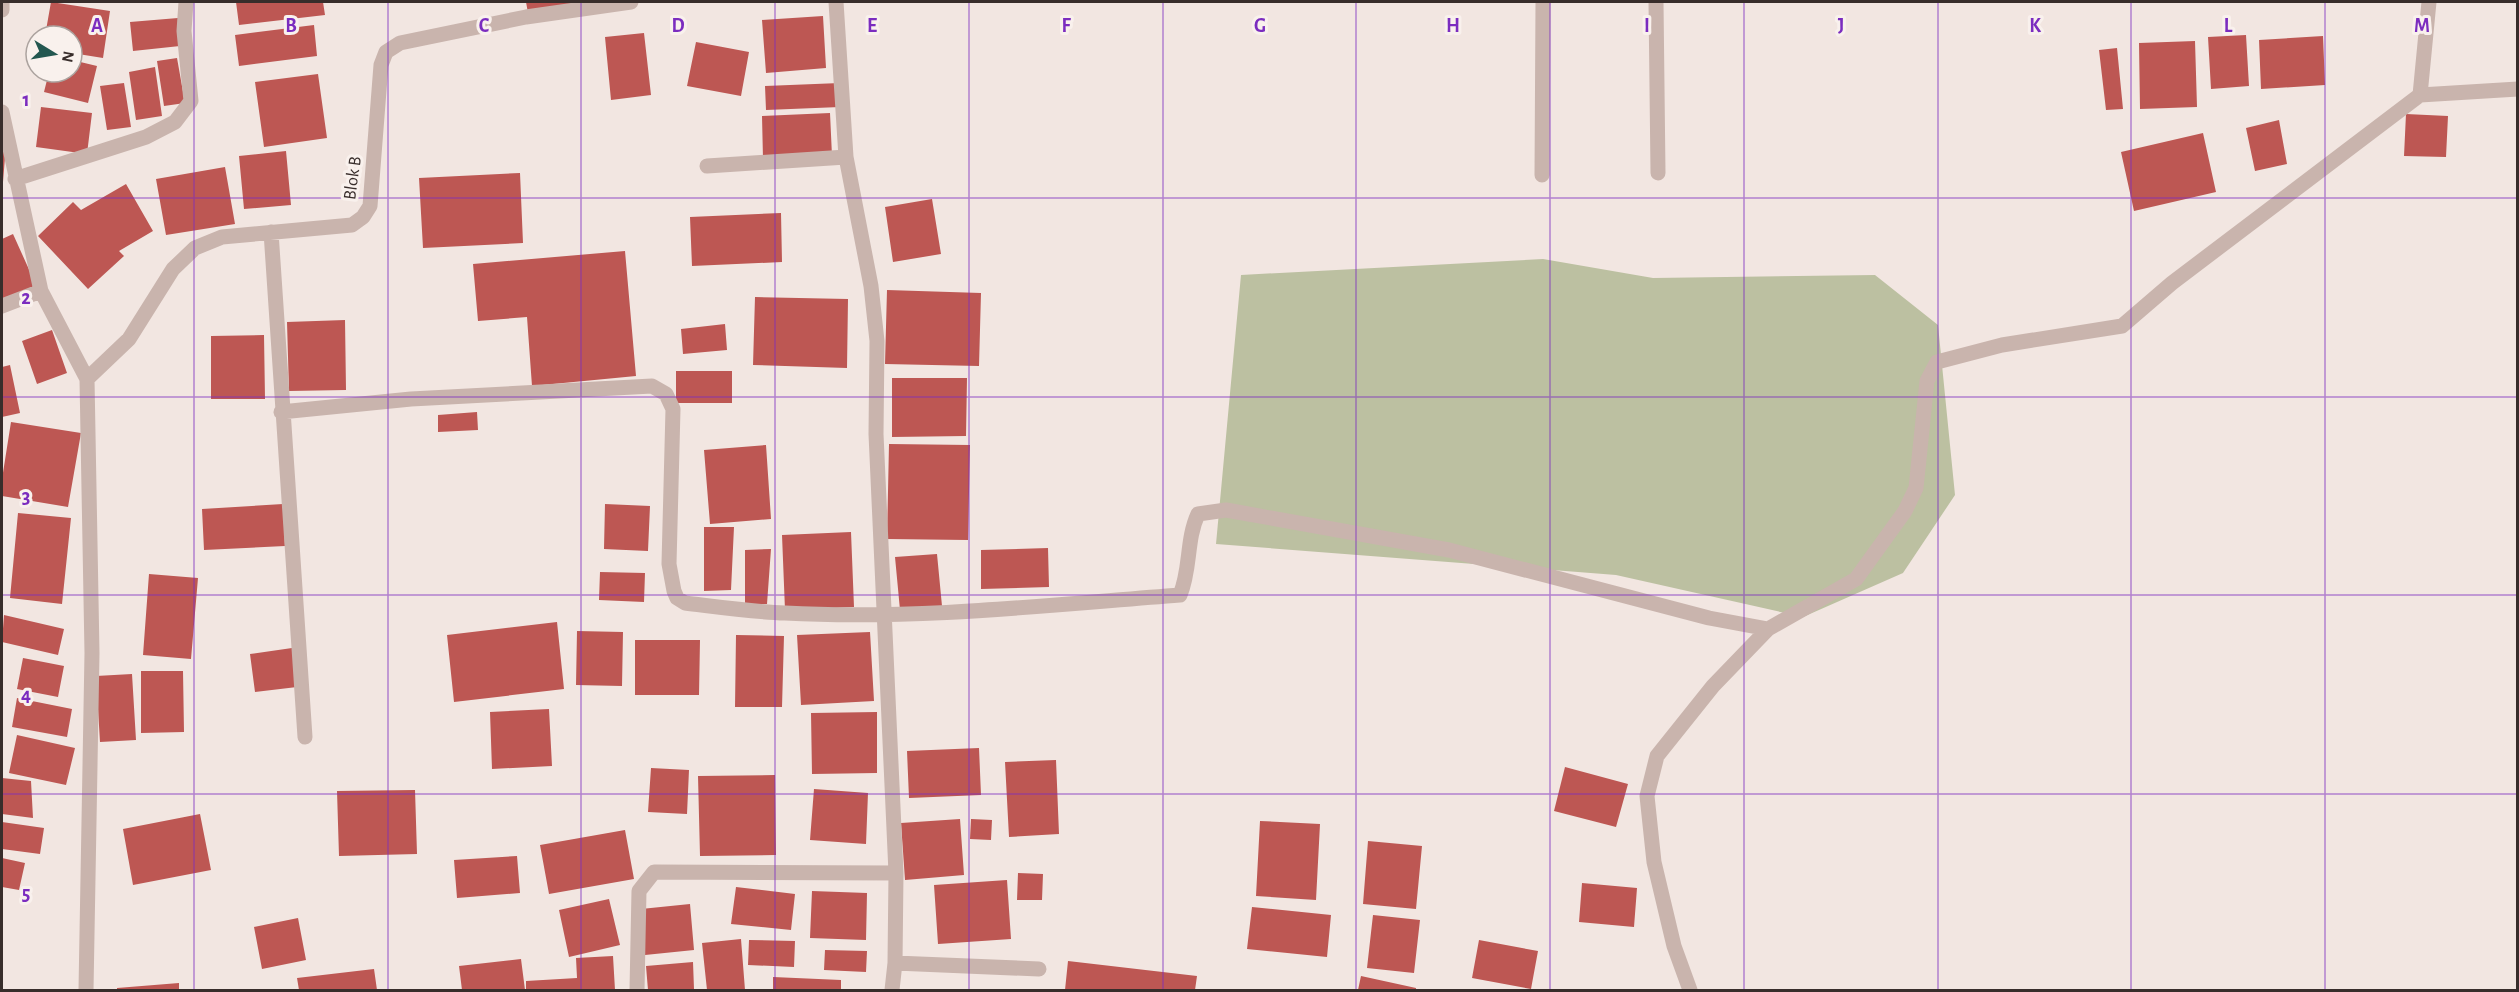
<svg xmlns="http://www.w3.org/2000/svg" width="2519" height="992" font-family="'Alegreya Sans',sans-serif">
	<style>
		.green { fill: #bcc0a1 }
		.building { fill: #bd5753 }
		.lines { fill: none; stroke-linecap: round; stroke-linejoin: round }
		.street { stroke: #c9b4ad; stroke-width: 15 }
		.grid { fill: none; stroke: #7b2cbf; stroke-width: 1.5; stroke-opacity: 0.55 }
		.labels { text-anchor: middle; stroke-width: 6; stroke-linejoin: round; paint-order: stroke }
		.street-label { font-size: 18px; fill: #382d2b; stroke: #f9f1ed }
		.grid-label { font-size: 20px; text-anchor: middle; font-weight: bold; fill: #7b2cbf; stroke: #f9f1ed; stroke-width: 6; stroke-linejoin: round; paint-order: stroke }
	</style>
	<rect width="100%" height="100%" fill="#f2e6e1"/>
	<path class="green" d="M1543,259L1653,278L1875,275L1938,325L1955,495L1903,573L1803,617L1616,575L1216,544L1241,275Z"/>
	<path class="building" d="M51,2L110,11L103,58L72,53V36H45Z
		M236,2H323L325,15L239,25Z
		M526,2H595L528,13Z
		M823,16L826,68L766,73L762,20Z
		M178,18L180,46L133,51L130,22Z
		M314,25L317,56L239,66L235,35Z
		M644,33L651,95L611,100L605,37Z
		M2246,35L2249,86L2211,89L2208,37Z
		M2323,36L2325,85L2261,89L2259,40Z
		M2195,41L2197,107L2140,109L2139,43Z
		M696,42L749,52L741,96L687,86Z
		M2117,48L2123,109L2106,110L2099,50Z
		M177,58L185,103L164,106L157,61Z
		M72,60L97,66L88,103L44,92L49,72H72Z
		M155,67L162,116L136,120L129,72Z
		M318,74L327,138L264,147L255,82Z
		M124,83L131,127L107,130L100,86Z
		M840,83V107L766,110L765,86Z
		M41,107L92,113L87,154L36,147Z
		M830,113L832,156L763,159L762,116Z
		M2406,114L2448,116L2446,157L2404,156Z
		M2279,120L2287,164L2255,171L2246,128Z
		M2203,133L2216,192L2134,211L2121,152Z
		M2,145H6L3,182H2Z
		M286,151L291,205L244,209L239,156Z
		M225,167L235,224L166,235L156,179Z
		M520,173L523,243L423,248L419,178Z
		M126,184L153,231L119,251L124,256L88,289L38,236L73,202L81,210Z
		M932,199L941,254L893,262L885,207Z
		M781,213L782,262L692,266L690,217Z
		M13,234L36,285L2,301V239Z
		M625,251L636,376L532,386L527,317L478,321L473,264Z
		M887,290L981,293L979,366L885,364Z
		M755,297L848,299L847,368L753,365Z
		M345,320L346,390L289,391L287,322Z
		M725,324L727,350L683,354L681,329Z
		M52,330L67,373L37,384L22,341Z
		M264,335L265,399H211V336Z
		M10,365L20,413L2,417V367Z
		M676,371H732V403H676Z
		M892,378H967L966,436L892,437Z
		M477,412L478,430L438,432V415Z
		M11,422L81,433L68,507L2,496V479Z
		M889,444L970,445L968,540L887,539Z
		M766,445L771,519L710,524L704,450Z
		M283,504L285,546L204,550L202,509Z
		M605,504L650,506L648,551L604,549Z
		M18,513L71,518L62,604L10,598Z
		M704,527H734L731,590L704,591Z
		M851,532L854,607L785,610L782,535Z
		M1048,548L1049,587L981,589V550Z
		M771,549L767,604H745V550Z
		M937,554L942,606L900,610L895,557Z
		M600,572L645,573L644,602L599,600Z
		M149,574L198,578L191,659L143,655Z
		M4,615L64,629L58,655L2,642Z
		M557,622L564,689L454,702L447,635Z
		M577,631L623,632L622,686L576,685Z
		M870,632L874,701L801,705L797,635Z
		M736,635L784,636L782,707H735Z
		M635,640H700L699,695H635Z
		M292,648L297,687L255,692L250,654Z
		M23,658L64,666L58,697L17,689Z
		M141,671H183L184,732L141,733Z
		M132,674L136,740L100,742L96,676Z
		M17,698L72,709L67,737L12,727Z
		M549,709L552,766L492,769L490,712Z
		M877,712V773L812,774L811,713Z
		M17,735L75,748L66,785L9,773Z
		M979,748L981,795L909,798L907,751Z
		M1056,760L1059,834L1009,837L1005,762Z
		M1565,767L1628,784L1616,827L1554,811Z
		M651,768L689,770L687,814L648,812Z
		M775,775L776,855L700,856L698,776Z
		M2,778L31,781L33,818L2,814Z
		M814,789L868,793L866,844L810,840Z
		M415,790L417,854L339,856L337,791Z
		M200,814L211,870L133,885L123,829Z
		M960,819L964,875L905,880L901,823Z
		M971,819L992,820L991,840L970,839Z
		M1260,821L1320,824L1316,900L1256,896Z
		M2,822L44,828L40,854L2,849Z
		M625,830L634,879L549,894L540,845Z
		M1368,841L1422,846L1416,909L1363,904Z
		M517,856L520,893L457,898L454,860Z
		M2,858L25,863L19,890L2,887Z
		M1018,873L1043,874L1042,900H1017Z
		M1007,880L1011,939L938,944L934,885Z
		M1582,883L1637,888L1634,927L1579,922Z
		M736,887L795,894L791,930L731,924Z
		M812,891L867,893L866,940L810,938Z
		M609,899L620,945L569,957L559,910Z
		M690,904L694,950L645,955L641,909Z
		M1252,907L1331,915L1327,957L1247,949Z
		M1373,915L1420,920L1414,973L1367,968Z
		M298,918L306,960L262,969L254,927Z
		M741,939L745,990H707L702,943Z
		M749,940L795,941L794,967L748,965Z
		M1479,940L1538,951L1531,989L1472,978Z
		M825,950L867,951L866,972L824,970Z
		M613,956L615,990H526V981L577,978L576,958Z
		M521,959L525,990H462L459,966Z
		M1068,961L1197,976L1195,990H1065Z
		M693,962L694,989L648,990L646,966Z
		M374,969L377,990H299L297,978Z
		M1361,976L1416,988V990H1358Z
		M773,977L841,980V990H773Z
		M179,983V990H117V988Z"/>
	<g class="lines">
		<path class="street" d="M836,2L846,157L871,286L877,341L876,434L896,873L895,963L892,990
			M1656,2L1658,173
			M2,10V2
			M2420,95L2518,89
			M2,112L41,291L87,379L92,653L86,990
			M707,166L846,157
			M1542,175L1543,2
			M15,179L146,137L175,122L191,101L184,31L186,2
			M271,232L305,737
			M2,306L41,291
			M87,379L129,339L173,269L195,248L222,237L352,225L363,217L370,206L381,65L386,52L400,43L526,17L631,2
			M281,412L411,399L652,386L666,394L673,409L669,564L674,591L677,598L685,603C718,607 752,612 785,613C916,620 1049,605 1180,595C1191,569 1186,540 1198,514L1226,510L1449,550L1709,618L1768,629
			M895,963L1039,969
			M637,990L639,891L654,872L896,873
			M1690,990L1674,946L1654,862L1647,796L1657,756L1713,686L1768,629L1856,579L1905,511L1916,488L1927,381L1937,362L2002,345L2122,326L2172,283L2420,95L2429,2"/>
	</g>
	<path class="grid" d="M194,2V990M388,2V990M581,2V990M775,2V990M969,2V990M1163,2V990M1356,2V990M1550,2V990M1744,2V990M1938,2V990M2131,2V990M2325,2V990M2,198H2518M2,397H2518M2,595H2518M2,794H2518"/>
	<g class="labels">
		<g class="street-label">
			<text transform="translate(352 178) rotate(-82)" y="6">Blok B</text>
		</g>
	</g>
	<g class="grid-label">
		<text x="97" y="32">A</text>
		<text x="291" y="32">B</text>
		<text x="484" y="32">C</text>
		<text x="678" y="32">D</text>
		<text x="872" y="32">E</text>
		<text x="1066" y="32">F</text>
		<text x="1260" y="32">G</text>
		<text x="1453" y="32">H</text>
		<text x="1647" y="32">I</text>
		<text x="1841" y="32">J</text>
		<text x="2035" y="32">K</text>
		<text x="2228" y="32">L</text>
		<text x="2422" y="32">M</text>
		<text x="26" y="106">1</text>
		<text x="26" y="304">2</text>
		<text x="26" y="503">3</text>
		<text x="26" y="701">4</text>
		<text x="26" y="900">5</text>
	</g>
	<rect width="2519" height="992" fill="none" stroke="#382d2b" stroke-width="6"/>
	<g transform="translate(54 54) rotate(101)"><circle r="28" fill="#f9f1ed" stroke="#aca39f" stroke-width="1.5"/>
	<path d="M0-4.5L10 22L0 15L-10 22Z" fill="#235750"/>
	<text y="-9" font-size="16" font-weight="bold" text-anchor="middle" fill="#382d2b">N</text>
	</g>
</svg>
